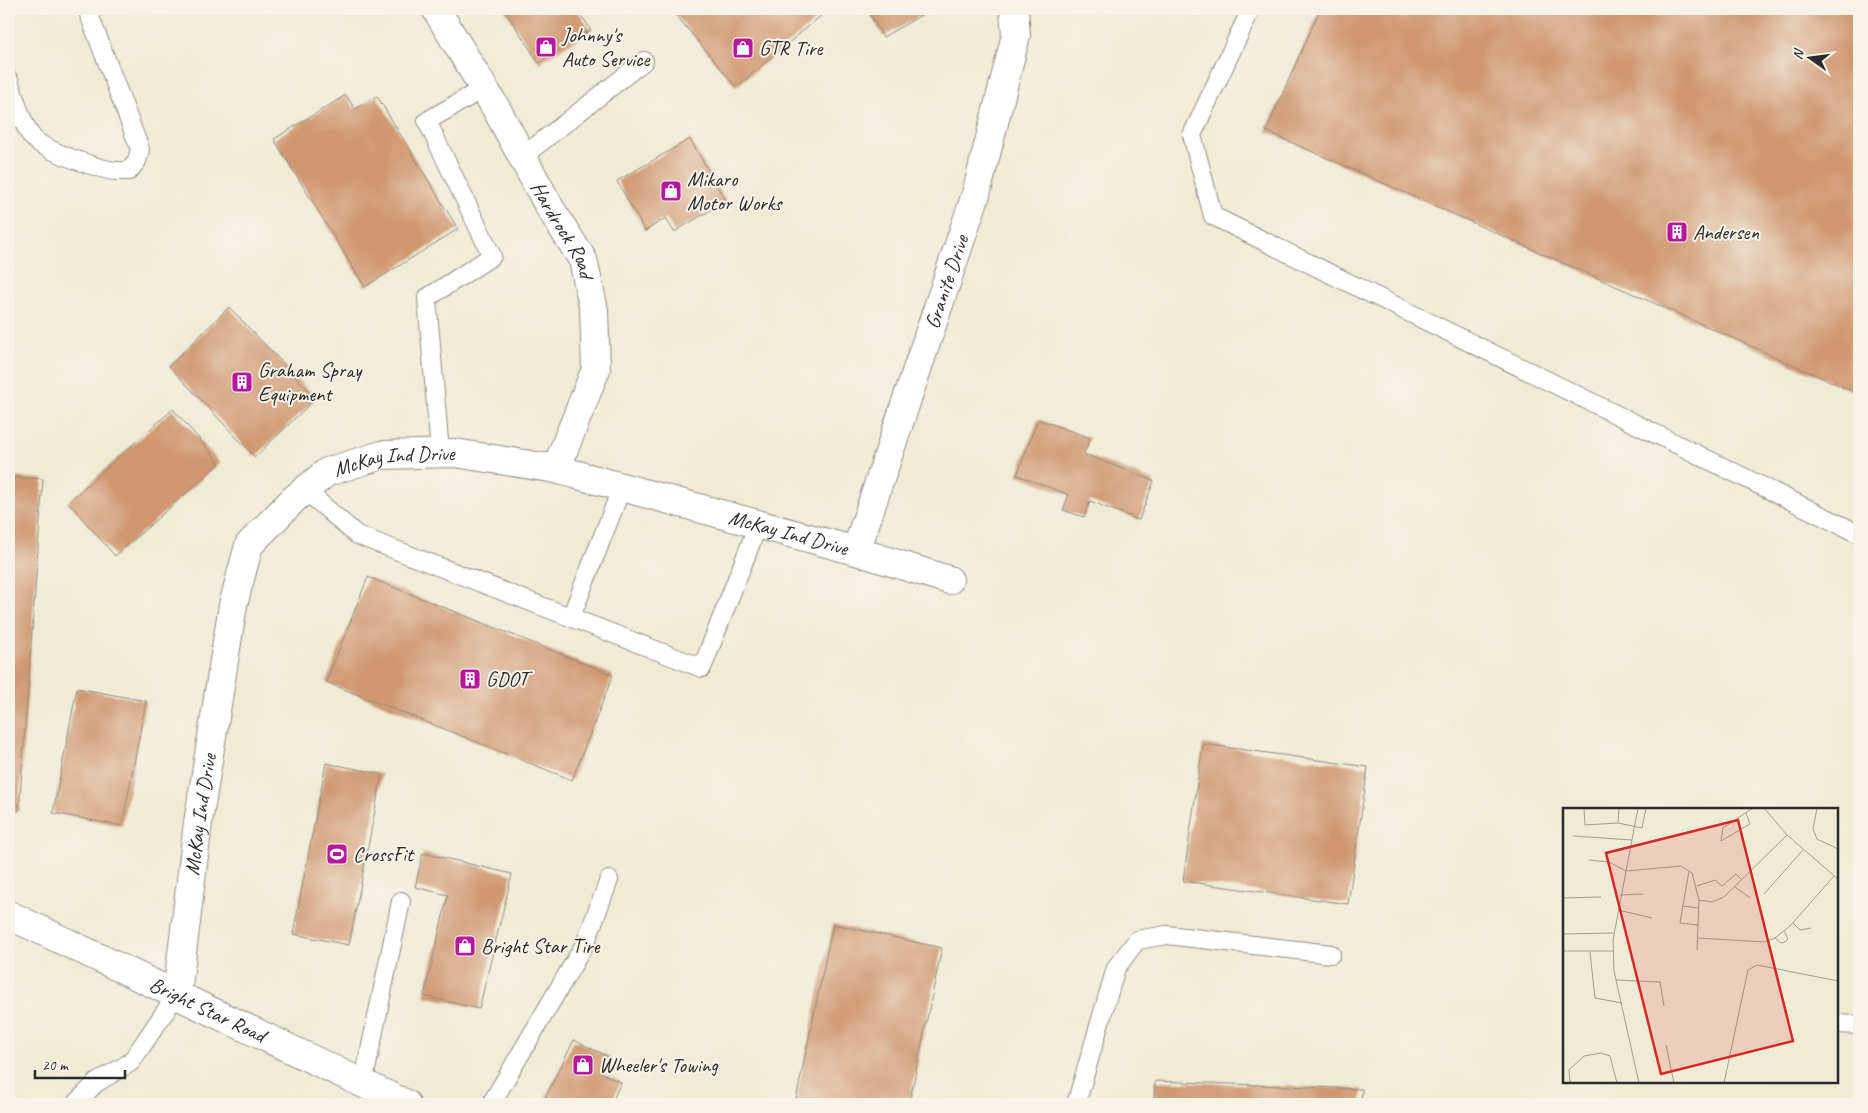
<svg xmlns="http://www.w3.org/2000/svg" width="1868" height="1113" font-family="Caveat,sans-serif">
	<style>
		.building { fill: #d09871 }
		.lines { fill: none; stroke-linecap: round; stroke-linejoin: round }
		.lane-casing { stroke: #8e8b80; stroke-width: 20 }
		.street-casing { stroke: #8e8b80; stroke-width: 30 }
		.secondary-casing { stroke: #8e8b80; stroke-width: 30 }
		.lane { stroke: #fff; stroke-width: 18 }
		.street { stroke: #fff; stroke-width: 28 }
		.secondary { stroke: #fff; stroke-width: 28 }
		.labels { text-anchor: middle; stroke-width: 4; stroke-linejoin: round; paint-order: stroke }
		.poi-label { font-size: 21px; fill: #2b2b2b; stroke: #f7f3e8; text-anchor: start }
		.street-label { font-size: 21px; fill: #2b2b2b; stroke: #f7f3e8 }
		.inset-road { fill: none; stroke: #a19e91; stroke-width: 1 }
		.view { fill: #d62828; fill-opacity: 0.15; stroke: #d62828; stroke-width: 2.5 }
		.inset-edge { fill: none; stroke: #2b2b2b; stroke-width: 2.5 }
	</style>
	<rect width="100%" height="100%" fill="#f7f3e8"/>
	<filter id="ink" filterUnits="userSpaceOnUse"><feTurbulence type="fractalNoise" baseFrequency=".02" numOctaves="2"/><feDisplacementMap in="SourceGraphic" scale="10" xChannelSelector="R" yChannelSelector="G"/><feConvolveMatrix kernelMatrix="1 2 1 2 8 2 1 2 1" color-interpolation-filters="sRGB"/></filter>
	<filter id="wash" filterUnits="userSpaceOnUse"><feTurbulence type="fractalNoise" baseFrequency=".0096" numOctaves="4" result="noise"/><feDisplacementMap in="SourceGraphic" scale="20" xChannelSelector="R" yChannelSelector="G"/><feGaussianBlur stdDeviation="1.12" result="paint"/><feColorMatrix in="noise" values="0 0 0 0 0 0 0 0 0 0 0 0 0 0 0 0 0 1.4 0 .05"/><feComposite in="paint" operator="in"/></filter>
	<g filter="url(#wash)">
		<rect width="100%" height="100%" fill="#f0ebd5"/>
		<g id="blocks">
			<path class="building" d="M504,9H577L591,30L539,63Z
				M671,9H829L736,87Z
				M867,9H932L883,37Z
				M1320,9H1859V394L1266,131Z
				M346,95L355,109L377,96L458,229L365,287L274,139Z
				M690,139L726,201L674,232L666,218L645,231L617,181Z
				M229,307L316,398L255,457L169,366Z
				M173,409L220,463L115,556L68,502Z
				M1038,419L1090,438L1084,454L1154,481L1139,520L1090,501L1084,517L1063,510L1069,495L1017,475Z
				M9,477L43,479L19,811L9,810Z
				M368,577L613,675L572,780L326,682Z
				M77,688L146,701L122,826L53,813Z
				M1203,744L1368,767L1348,904L1183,881Z
				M326,763L382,774L349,945L293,934Z
				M423,853L512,874L479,1009L424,996L448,895L415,887Z
				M833,924L942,948L909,1104H795Z
				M574,1040L609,1057L601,1073L621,1082L611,1104H542Z
				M1155,1081L1362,1089L1361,1104H1154Z"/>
		</g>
	</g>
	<g filter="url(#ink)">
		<use href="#blocks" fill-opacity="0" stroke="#8e8b80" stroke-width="1"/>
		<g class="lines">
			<g class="lane-casing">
				<path id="lane" d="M1251,9L1192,135L1213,216L1859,534
					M9,80C14,96 22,124 32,137C42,150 96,168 114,171C119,171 124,171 129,171L137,161L140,149L87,9
					M522,157L644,61
					M440,453L427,298L492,256L427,121L484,88
					M305,490L357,535L702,668L758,525
					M571,617L622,487
					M1837,1024L1859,1025
					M363,1084L401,901
					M75,1104L96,1083L131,1062L177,994
					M491,1104L585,944L609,880
					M1076,1104L1116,968L1137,940L1167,935L1331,954"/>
			</g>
			<g class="street-casing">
				<g id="street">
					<path id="s1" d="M436,9L497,110L550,208L583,260L594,310L596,369L556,469"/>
					<path id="s2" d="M856,551L976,194L1016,35L1014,9"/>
					<path id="s3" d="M177,994L198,823L233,605L249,545L294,499L327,472L382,455L455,453L556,469L856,551L949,580"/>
				</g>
			</g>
			<g class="secondary-casing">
				<g id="secondary">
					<path id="s4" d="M9,915L406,1104"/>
				</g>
			</g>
			<use href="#lane" class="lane"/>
			<use href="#street" class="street"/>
			<use href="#secondary" class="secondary"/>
		</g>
	</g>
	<defs>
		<g id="shop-square" transform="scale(1.125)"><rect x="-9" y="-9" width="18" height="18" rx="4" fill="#b5179e" stroke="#f7f3e8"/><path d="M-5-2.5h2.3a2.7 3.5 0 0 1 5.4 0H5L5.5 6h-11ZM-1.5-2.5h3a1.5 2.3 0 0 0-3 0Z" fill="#fff"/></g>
		<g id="building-square" transform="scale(1.125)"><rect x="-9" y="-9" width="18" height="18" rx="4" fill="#b5179e" stroke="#f7f3e8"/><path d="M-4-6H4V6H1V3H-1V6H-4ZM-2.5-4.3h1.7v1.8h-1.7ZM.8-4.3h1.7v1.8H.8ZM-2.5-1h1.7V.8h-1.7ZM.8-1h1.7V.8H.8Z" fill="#fff"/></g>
		<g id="stadium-square" transform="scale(1.125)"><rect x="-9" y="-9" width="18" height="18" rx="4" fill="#b5179e" stroke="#f7f3e8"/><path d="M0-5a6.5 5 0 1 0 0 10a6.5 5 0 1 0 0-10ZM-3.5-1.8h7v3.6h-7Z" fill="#fff"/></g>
	</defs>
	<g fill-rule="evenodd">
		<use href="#shop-square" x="546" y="47"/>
		<use href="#shop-square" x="743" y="48"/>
		<use href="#shop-square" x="671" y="191"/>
		<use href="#building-square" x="1677" y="232"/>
		<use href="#building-square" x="242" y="382"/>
		<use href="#building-square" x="470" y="679"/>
		<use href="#stadium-square" x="337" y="854"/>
		<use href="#shop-square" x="465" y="946"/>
		<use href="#shop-square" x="583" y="1065"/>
	</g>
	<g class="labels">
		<g class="poi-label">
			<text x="562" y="42">Johnny's<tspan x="562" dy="24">Auto Service</tspan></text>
			<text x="759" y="55">GTR Tire</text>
			<text x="687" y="186">Mikaro<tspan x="687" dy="24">Motor Works</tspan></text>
			<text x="1693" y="239">Andersen</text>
			<text x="258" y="377">Graham Spray<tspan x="258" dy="24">Equipment</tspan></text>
			<text x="486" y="686">GDOT</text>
			<text x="353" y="861">CrossFit</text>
			<text x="481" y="953">Bright Star Tire</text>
			<text x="599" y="1072">Wheeler's Towing</text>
		</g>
		<g class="street-label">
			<text dy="7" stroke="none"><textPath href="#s1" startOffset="255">Hardrock Road</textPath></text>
			<text dy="7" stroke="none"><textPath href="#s2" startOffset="284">Granite Drive</textPath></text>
			<text dy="7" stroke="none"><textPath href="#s3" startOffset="631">McKay Ind Drive</textPath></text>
			<text dy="7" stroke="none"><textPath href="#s3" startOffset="1036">McKay Ind Drive</textPath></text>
			<text dy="7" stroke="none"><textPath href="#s3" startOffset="181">McKay Ind Drive</textPath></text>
			<text dy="7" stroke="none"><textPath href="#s4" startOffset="220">Bright Star Road</textPath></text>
		</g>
	</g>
	<g transform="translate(1563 808)">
		<rect width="275" height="275" fill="#f0ebd5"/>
		<path class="inset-road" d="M21,0L22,17L55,15L79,20L83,0M75,0L50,132L51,163L76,275M201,0L224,27L275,71M254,0L250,21L254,31L275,41M183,5L187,16L158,33L160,20L190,0M55,15L56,0M10,28L69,32M26,52L46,54L63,63L118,58L129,65L136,92L134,142M126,63L117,115L135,117M134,78L152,72L159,78L173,66L179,72M172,79L187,90M201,86L240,42M57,87L80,86M0,90L38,89M136,92L149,94L161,89L224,27M119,98L136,100M55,102L89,110M230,115L237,122L248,120M0,126L51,125M135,130L201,134L212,130L227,118L271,68M212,130L218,135L222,134L225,131L221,123M0,143H50M27,144L32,190L59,195M53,172L97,174L101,198M103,237L111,275M7,275L6,262L21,248L38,245L47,248L54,275M161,275L185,162L194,157L275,173"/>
		<path class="view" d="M175,12L230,233L98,266L43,45Z"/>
		<rect width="275" height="275" class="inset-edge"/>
	</g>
	<rect width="1868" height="1113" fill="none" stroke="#f7f3e8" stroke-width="30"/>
	<g transform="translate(1810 58) rotate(284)" stroke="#f7f3e8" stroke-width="4" paint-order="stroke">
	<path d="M0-4L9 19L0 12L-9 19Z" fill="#2b2b2b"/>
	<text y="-8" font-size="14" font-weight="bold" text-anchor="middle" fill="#2b2b2b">N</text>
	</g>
	<path d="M35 1070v8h90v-8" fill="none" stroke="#2b2b2b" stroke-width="2.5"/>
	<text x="42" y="1070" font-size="15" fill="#2b2b2b" stroke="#f7f3e8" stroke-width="4" paint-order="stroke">20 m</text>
</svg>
